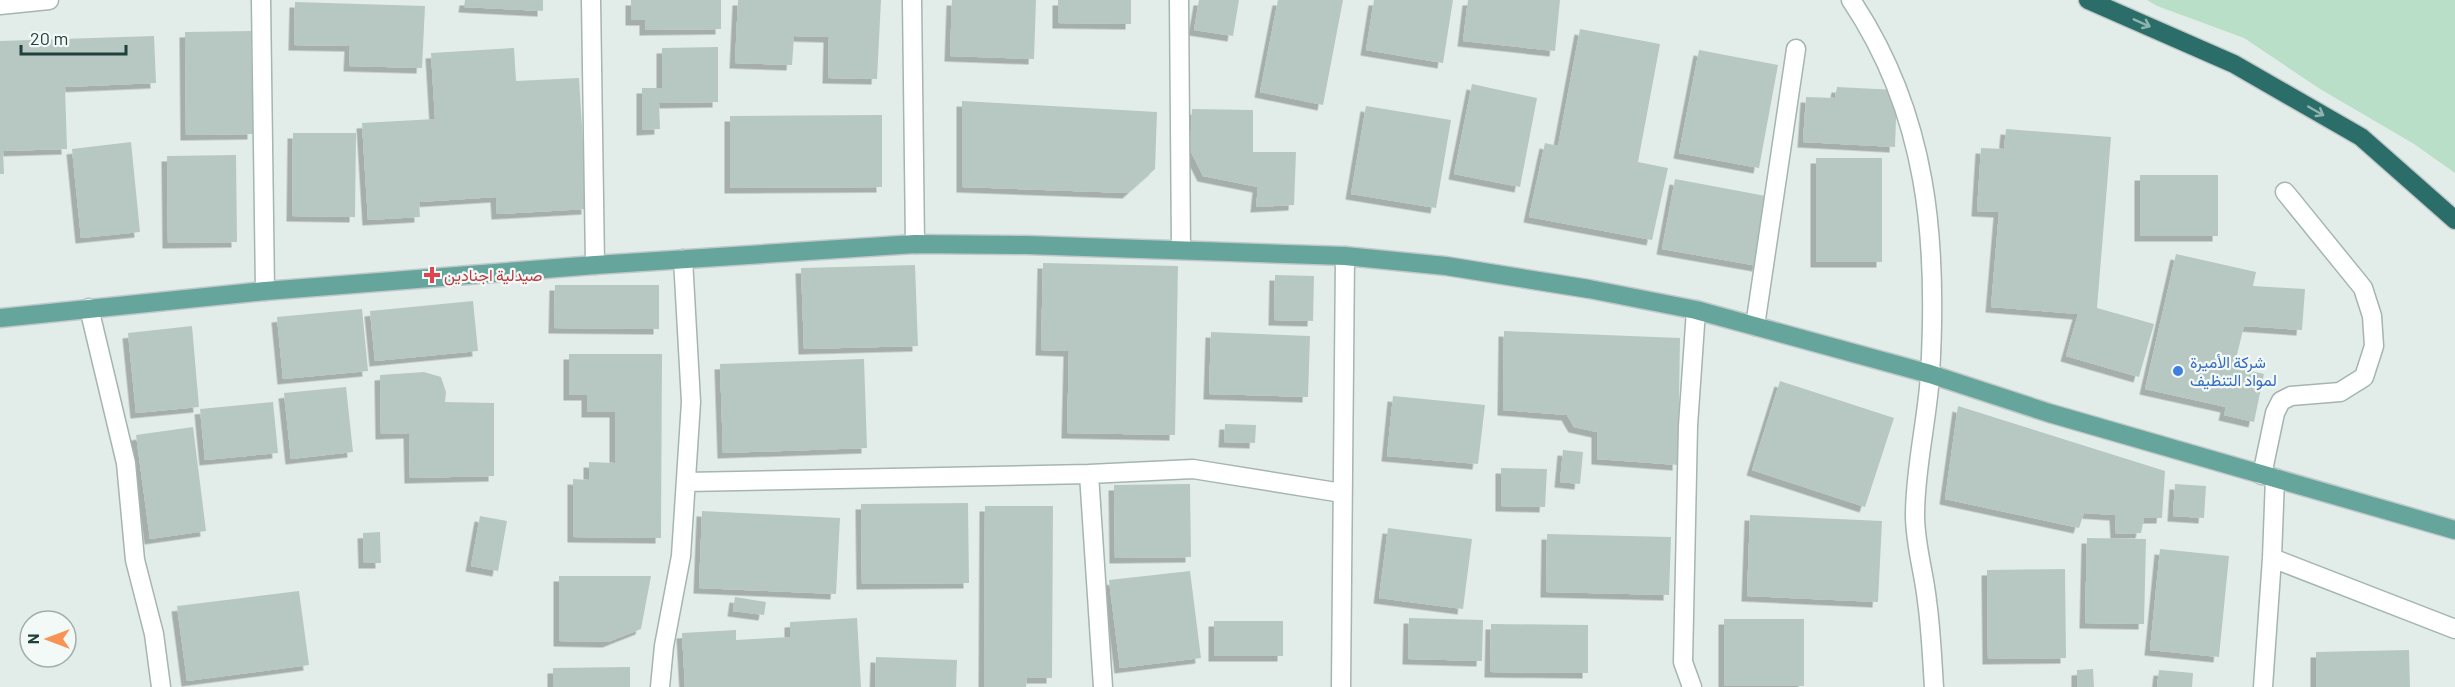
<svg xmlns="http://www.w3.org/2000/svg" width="2455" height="687" font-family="Barlow,Vazirmatn,sans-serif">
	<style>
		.green { fill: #badfc9 }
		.building { fill: #b7c8c3; filter: url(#shadow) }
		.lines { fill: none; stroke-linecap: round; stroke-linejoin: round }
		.minor-casing { stroke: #a4b5b2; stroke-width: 21 }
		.major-casing { stroke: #c1c9c8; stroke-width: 21 }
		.highway-casing { stroke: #c1c9c8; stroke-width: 21 }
		.minor { stroke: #fff; stroke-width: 18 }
		.major { stroke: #65a59c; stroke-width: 18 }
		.highway { stroke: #2b6d68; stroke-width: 18 }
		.oneway { stroke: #8fb3b0 }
		.health-dot { fill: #e0444e; stroke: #f3f9f7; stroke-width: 2 }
		.shop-dot { fill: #3f7fe0; stroke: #f3f9f7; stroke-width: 2 }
		.labels { text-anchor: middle; stroke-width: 4.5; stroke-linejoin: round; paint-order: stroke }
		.health-label { font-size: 16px; fill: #be3a42; stroke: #f3f9f7; text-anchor: start }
		.shop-label { font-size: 16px; fill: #366cbe; stroke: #f3f9f7; text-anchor: start }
	</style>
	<defs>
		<filter id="shadow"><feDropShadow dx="-5.5" dy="5.5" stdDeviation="0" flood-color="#0004"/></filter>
	</defs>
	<rect width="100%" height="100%" fill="#e2edea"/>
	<path class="green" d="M2147,0H2455V173L2414,144L2320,89L2244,38L2157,6Z"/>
	<path class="building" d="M465,0H543V11L464,7Z
		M631,0H721V29L645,30V20H631Z
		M738,0H881L877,79L828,78L829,37L794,36L792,65L735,63Z
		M952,0H1036L1034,59L950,56Z
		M1058,0H1131V24L1058,23Z
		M1199,0H1239L1233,36L1194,30Z
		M1278,0H1343L1323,105L1260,92Z
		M1374,0H1453L1443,63L1366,50Z
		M1468,0H1560L1555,51L1463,41Z
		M295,2L425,6L422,68L349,66L350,46L294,45Z
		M1580,29L1660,44L1638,162L1668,168L1652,240L1529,217L1545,143L1558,146Z
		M251,31L253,134L186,135L185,32Z
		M154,36L156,83L65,87L67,149L3,151L4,174H0V41Z
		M718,47V102L659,103L660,129L642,130V88H662V48Z
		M514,48L516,81L579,78L587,209L497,214L496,197L419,202L420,217L368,220L362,123L435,119L431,53Z
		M1699,50L1778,65L1759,168L1679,153Z
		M1472,84L1537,98L1520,187L1454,174Z
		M1837,87L1897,90L1895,147L1803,142L1806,97L1835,98Z
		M962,101L1157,112L1155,169L1128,193L962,187Z
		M1366,106L1451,120L1436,208L1351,194Z
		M1192,109L1253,110V152H1296L1294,205L1256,207L1258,187L1203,176L1190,150Z
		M882,115V187L730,188V116Z
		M2006,129L2111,137L2097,308L2154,324L2139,377L2066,356L2078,314L1991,307L1999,212L1977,211L1981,148L2004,149Z
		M293,133H356L355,217L292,216Z
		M131,142L140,232L81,238L72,149Z
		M236,155L237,242L168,243L167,156Z
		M1816,158H1882V262H1816Z
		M2140,175H2218V236H2140Z
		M1675,179L1771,197L1758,266L1662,249Z
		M2176,254L2256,272L2253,286L2305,289L2302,330L2244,326L2234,367L2264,374L2254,422L2224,415L2226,407L2145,389Z
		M1043,263L1178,266L1175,435L1067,433L1069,351L1041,350Z
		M915,265L918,346L804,349L801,268Z
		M1275,275L1314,276L1313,321L1274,320Z
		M555,285H659V329L554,328Z
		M473,301L478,351L375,361L370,311Z
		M362,309L368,371L283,379L277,317Z
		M192,326L199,407L136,413L128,333Z
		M1504,331L1680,338L1678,465L1597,459V432L1574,427L1567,415L1503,410Z
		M1211,332L1310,336L1308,397L1209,394Z
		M569,354H662L661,538L573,537V479L589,480V462L615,463V412H587V395H569Z
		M864,359L867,448L723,453L720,364Z
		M424,372L441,377L446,392L445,402L494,403V476L410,478L409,433L381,434L380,375Z
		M1780,381L1894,418L1865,507L1752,470Z
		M346,387L353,452L291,459L284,393Z
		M1393,396L1485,405L1478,464L1387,456Z
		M273,402L278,453L205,460L200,409Z
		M1958,406L2165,471L2162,518H2144L2141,533L2116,534L2115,515L2084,513L2079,528L1945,499Z
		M1225,424L1256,425L1255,443L1224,442Z
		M193,427L206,531L150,539L136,435Z
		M1563,450L1583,452L1580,484L1560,482Z
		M1501,468L1547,469L1545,507L1501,506Z
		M1190,484L1191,557L1115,558L1114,485Z
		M2175,484L2206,486L2204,518L2173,516Z
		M968,503L969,583L862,584L861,504Z
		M985,506H1053L1052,678H1027L1026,687H984Z
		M702,511L840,518L836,594L699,588Z
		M1750,515L1882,521L1878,602L1747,596Z
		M480,516L507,521L498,571L471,566Z
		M1388,528L1472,539L1463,609L1379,598Z
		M380,532L381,563H364L363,533Z
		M1547,534L1671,537L1669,595L1546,592Z
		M2087,538L2146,539L2144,624L2085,623Z
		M2160,549L2229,556L2219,657L2150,650Z
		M2065,569L2066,658L1988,659L1987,570Z
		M1190,571L1201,658L1120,668L1109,580Z
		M559,576H651L641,629L608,642L559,641Z
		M299,591L309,665L187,681L177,606Z
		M735,597L766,602L764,615L733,611Z
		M857,618L861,687H685L682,633L736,630V640L790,637V622Z
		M1409,618L1483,620L1482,661L1408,659Z
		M1724,619H1804V686H1724Z
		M1214,621H1283V656H1214Z
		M1491,624L1588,625V673L1490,672Z
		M2409,650L2410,687H2316V652Z
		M876,657L957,660L956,687H875Z
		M630,667V687H553V668Z
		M2093,669L2094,687H2077V670Z
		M2159,670L2193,673L2192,687H2157Z"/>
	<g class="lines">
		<g class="minor-casing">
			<path id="minor" d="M261,0L265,291
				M591,0L595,265
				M912,0L915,244
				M1179,0L1181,250
				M1851,0C1928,115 1938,240 1930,375C1927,422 1915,468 1915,515C1915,545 1924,572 1927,601C1931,629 1932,658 1934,687
				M0,5L49,0
				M89,308L126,463L135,560L154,634L161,687
				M1755,326L1796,49
				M1089,474L1103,687
				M2262,475L2275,413L2281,401L2291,396L2340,392L2364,377L2374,346L2372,316L2363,288L2285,192
				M686,482L1089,474L1193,469L1342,493
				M2272,558L2455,629
				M660,687L664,646L681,556L691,402L683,259
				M1341,687L1345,256
				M1692,687L1683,662L1688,426L1696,310
				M2263,687L2272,558L2275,478"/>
		</g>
		<g class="major-casing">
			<path id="major" d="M0,318L265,291L595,265L915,244L1026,245L1345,256L1446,266L1589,289L1696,310L1930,374L2049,413L2455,530"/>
		</g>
		<g class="highway-casing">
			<path id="highway" d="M2088,0L2234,64L2361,137L2455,220"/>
		</g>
		<use href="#minor" class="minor"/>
		<use href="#major" class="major"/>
		<use href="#highway" class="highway"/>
	</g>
	<defs><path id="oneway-shaft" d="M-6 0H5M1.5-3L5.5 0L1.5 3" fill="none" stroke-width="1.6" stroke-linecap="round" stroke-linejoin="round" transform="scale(1.5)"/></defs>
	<g class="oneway">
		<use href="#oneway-shaft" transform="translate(2142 23) rotate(24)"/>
		<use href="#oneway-shaft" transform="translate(2316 111) rotate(30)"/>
	</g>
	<path class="health-dot" d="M429 266h6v6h6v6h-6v6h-6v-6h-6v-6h6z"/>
	<circle class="shop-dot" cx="2178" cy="371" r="6"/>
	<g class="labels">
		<g class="health-label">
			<text x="444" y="281">صيدلية اجنادين</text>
		</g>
		<g class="shop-label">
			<text x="2190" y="368">شركة الأميرة<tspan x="2190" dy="18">لمواد التنظيف</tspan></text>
		</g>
	</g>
	<g transform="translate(48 639) rotate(270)"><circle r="28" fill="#f3f9f7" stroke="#9fafac" stroke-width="1.5"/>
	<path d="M0-4.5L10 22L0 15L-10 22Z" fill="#f89255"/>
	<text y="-9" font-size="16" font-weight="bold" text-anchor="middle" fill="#213f3b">N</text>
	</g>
	<path d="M21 45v9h105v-9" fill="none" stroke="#213f3b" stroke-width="3"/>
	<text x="30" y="45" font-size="18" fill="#213f3b" stroke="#f3f9f7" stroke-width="4.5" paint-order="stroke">20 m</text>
</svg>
